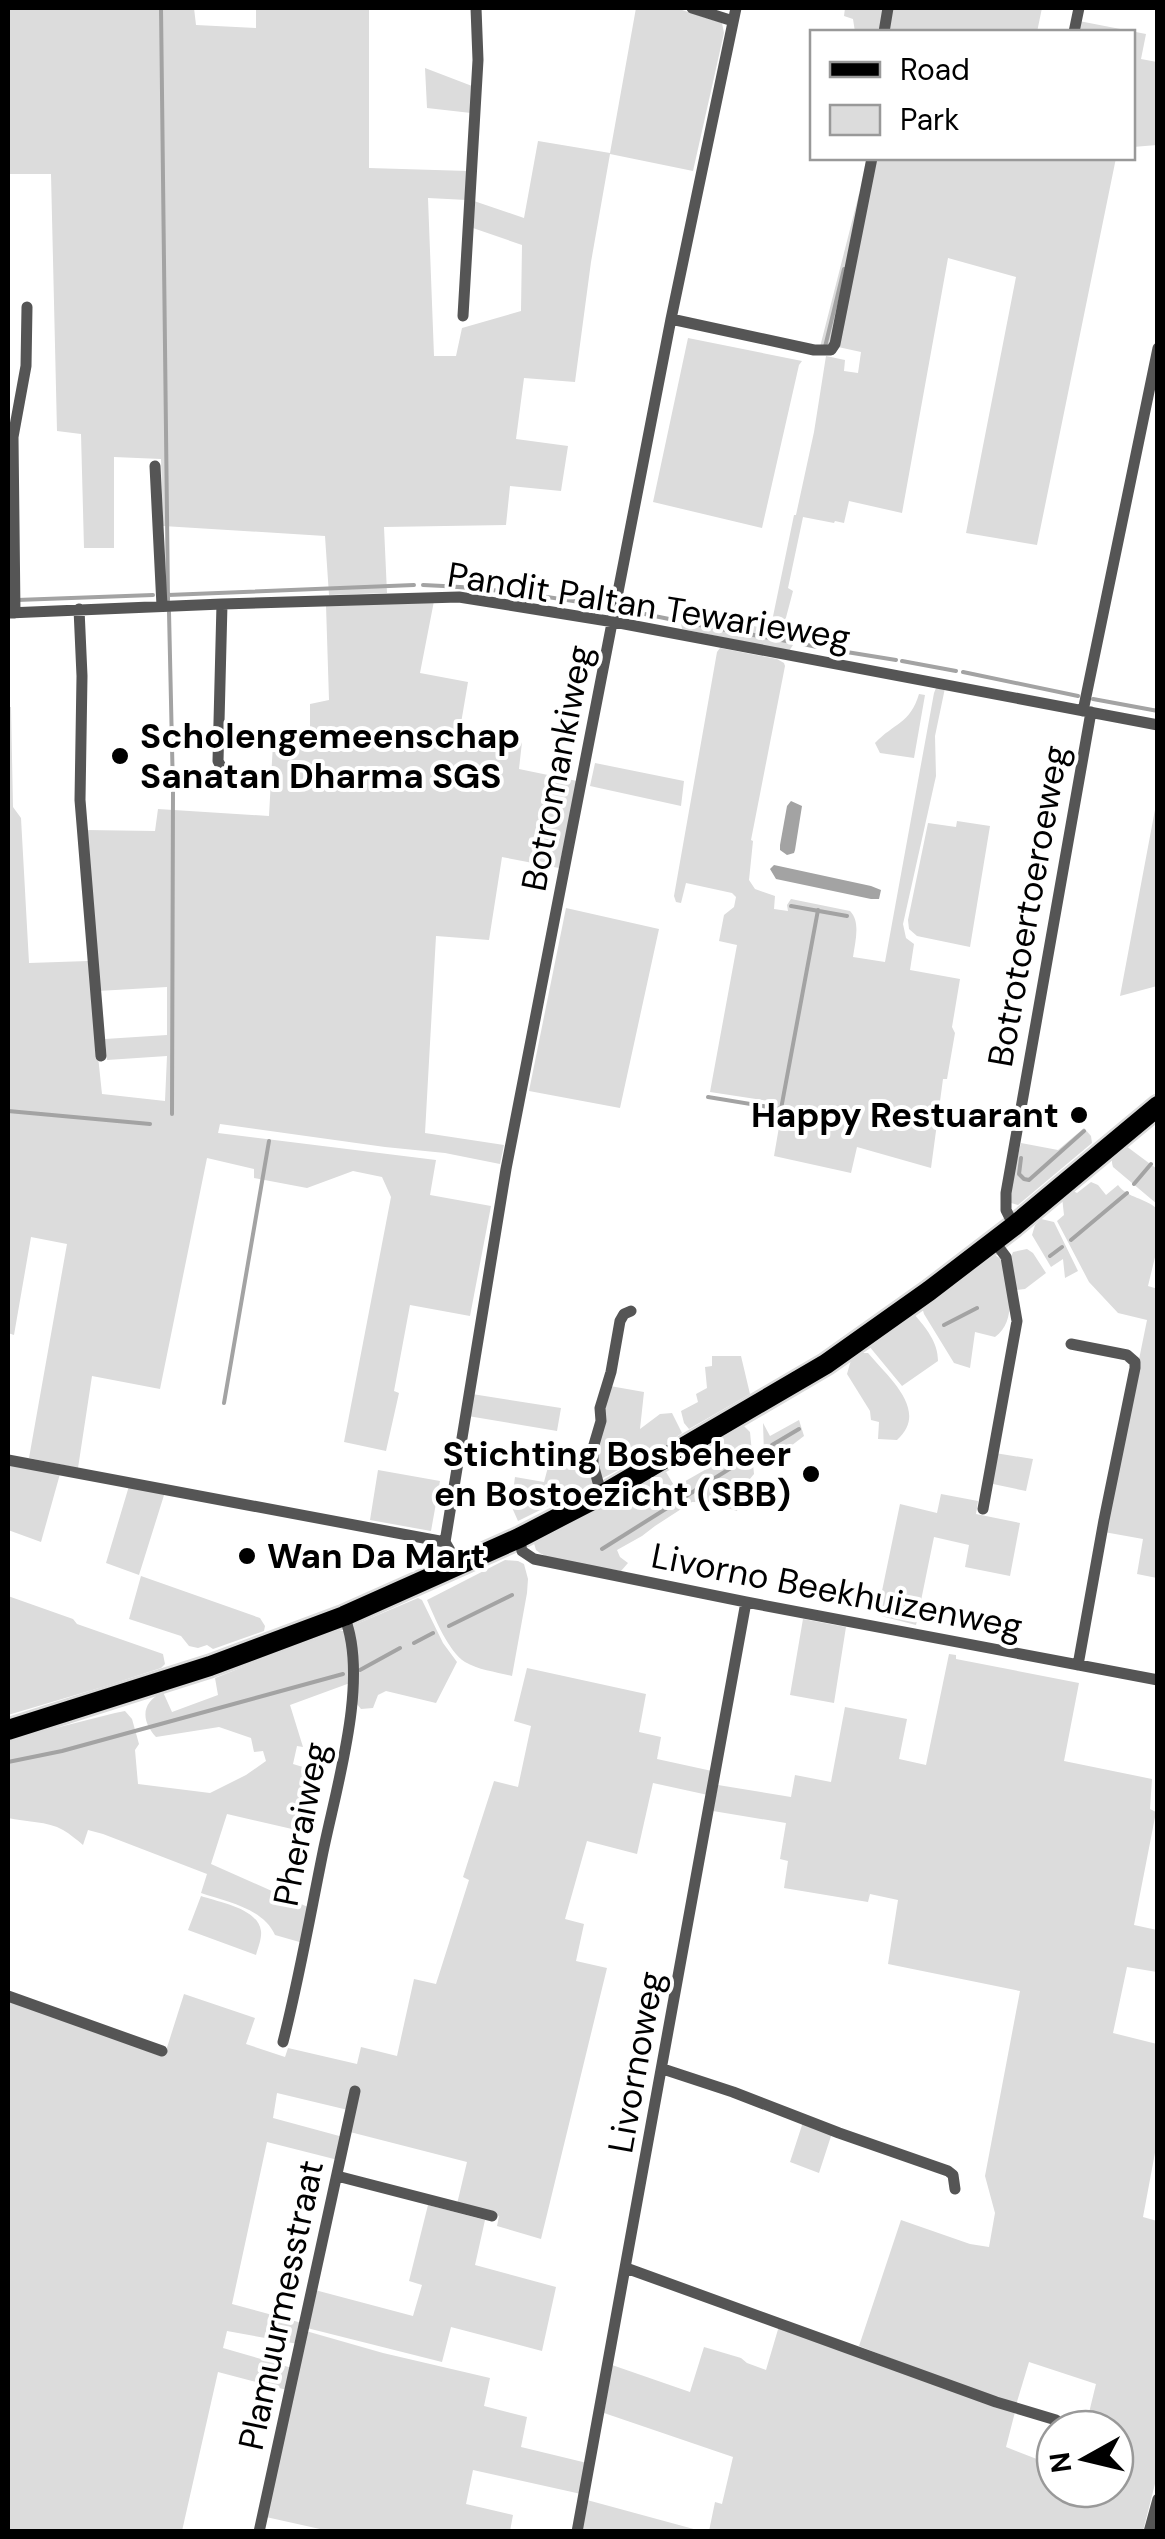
<svg xmlns="http://www.w3.org/2000/svg" width="1165" height="2539" font-family="'DM Sans',sans-serif">
	<style>
		.green { fill: #dcdcdc }
		.water { fill: #a3a3a3 }
		.lines { fill: none; stroke-linecap: round; stroke-linejoin: round }
		.stream { stroke: #a3a3a3; stroke-width: 4 }
		.primary-casing { stroke: #dbdbdb; stroke-width: 25 }
		.street { stroke: #555; stroke-width: 11 }
		.primary { stroke: #000; stroke-width: 20 }
		.poi-dot { fill: #000; stroke: #fff; stroke-width: 4 }
		.labels { text-anchor: middle; stroke-width: 8; stroke-linejoin: round; paint-order: stroke }
		.street-label { font-size: 35px; fill: #000; stroke: #fff }
		.poi-label { font-size: 35px; font-weight: bold; fill: #000; stroke: #fff; text-anchor: start }
	</style>
	<rect width="100%" height="100%" fill="#fff"/>
	<path class="green" d="M8,8H194L196,25L256,28V8H369V168L468,171L467,200L428,198L434,356H456L462,328L521,311L522,245L470,227L471,200L524,218L538,141L610,153L636,8H676L722,23L724,33L693,171L610,154L591,262L575,382L524,378L516,439L568,446L561,491L510,486L506,525L384,527L387,593L329,595L325,536L163,526L161,459L114,457V548H84L81,434L57,431L51,174H8Z
		M845,8H885L881,32H855L853,19L844,16Z
		M891,8H1042L1037,32L1016,29L1015,32H887Z
		M1079,21L1146,34L1141,59L1157,62V145L1133,147L1132,32H1076Z
		M425,68L472,86L471,113L427,108Z
		M875,158H1116L1037,545L966,533L1016,277L948,258L902,513L849,501L844,523L835,521L834,523L803,517L788,588L793,591L783,629L793,632V645L789,651L682,629L681,623L691,613L768,629L771,626L794,515H796L814,432L826,356L845,360L844,371L858,373L861,352L838,347Z
		M859,194L863,195L833,343L820,347Z
		M688,338L802,361L799,365L762,528L653,502Z
		M434,601L420,673L468,682L460,729L522,742L519,769L577,781L559,868L502,857L489,940L436,936L425,1133L504,1145L500,1164L445,1153L385,1147L220,1124L218,1133L436,1160L430,1195L491,1206L470,1316L410,1305L394,1391L399,1393L386,1451L344,1442L391,1197L382,1177L353,1171L307,1188L254,1178V1169L207,1158L160,1389L92,1376L78,1468L29,1458L67,1244L31,1237L14,1335L8,1333V707H11L13,807L21,818L29,963L88,961L102,1094L165,1101L167,1056L107,1060L105,1039L167,1035V987L98,991L86,830L155,831L158,809L269,816L273,743L310,744V704L329,700L326,605Z
		M720,648L777,659L784,663L785,666L751,840L753,841L749,880L755,889L775,896L774,909L788,911L787,905L791,899L850,911C861,922 855,942 853,957L885,962L934,693L936,688H945L935,736L936,776L903,924L906,938L914,944L910,970L960,979L952,1027L955,1033L947,1079H943L931,1168L857,1147L851,1173L774,1156L779,1127L772,1125L775,1102L710,1092L737,945L719,941L724,915L734,907L736,897L732,893L686,883L681,903L676,902L674,896L717,652Z
		M919,694L925,695L914,758L880,753L875,743C894,723 910,724 919,694Z
		M595,763L684,781L681,806L590,786Z
		M1157,799V986L1120,996Z
		M957,821L990,826L970,947L917,936L909,929L908,920L928,823L956,827Z
		M566,908L659,929L620,1108L529,1091Z
		M1084,1128L1091,1136L1092,1143L1018,1205L1011,1203V1183L1021,1143L1058,1150Z
		M1126,1146L1157,1169V1204L1113,1167C1109,1155 1117,1151 1126,1146Z
		M1091,1182L1098,1185L1106,1195L1118,1185C1127,1198 1146,1198 1157,1209V1249L1148,1286L1158,1289L1157,1578L1137,1574L1143,1539L1104,1532L1147,1320L1118,1313L1089,1282L1057,1221L1064,1215L1062,1197L1073,1191L1077,1193Z
		M1041,1219L1054,1222L1078,1271L1065,1278L1063,1259L1051,1267L1032,1235L1035,1225Z
		M1027,1249L1033,1253L1046,1273L1025,1289L1016,1290L1010,1259L1013,1252Z
		M995,1255L1005,1262C1008,1287 1018,1320 995,1337L975,1332L970,1368L954,1363L924,1314L922,1307L987,1256Z
		M910,1314H914C926,1328 938,1342 938,1361L902,1386L869,1346L870,1343Z
		M859,1353H868C888,1377 930,1411 897,1440L878,1439L879,1422L871,1420L870,1411L847,1374L851,1360Z
		M712,1356H741L750,1394L689,1429L684,1423L681,1411L698,1402L696,1394L707,1388L705,1367L712,1366Z
		M610,1386L644,1392L640,1429L660,1414L672,1413L682,1433L660,1448L601,1479L594,1458Z
		M472,1394L561,1408L557,1431L468,1416Z
		M799,1420L804,1436L783,1452L781,1457L773,1464L767,1462L764,1454L763,1423L770,1436Z
		M744,1426L750,1432L754,1474L744,1486L737,1511L709,1502H692L655,1526L642,1536L617,1550L620,1557L628,1563L621,1571C594,1565 558,1568 536,1550L533,1540L666,1472L675,1487L710,1467L713,1445L730,1432Z
		M590,1453L594,1482L591,1485L518,1521L510,1503L512,1499L515,1477L544,1482L551,1456Z
		M995,1453L1033,1459L1026,1491L993,1484Z
		M8,1464L60,1474L41,1542L8,1530Z
		M378,1470L440,1481L431,1531L370,1520Z
		M129,1486L165,1492L139,1575L106,1563Z
		M941,1494L978,1501L976,1514L1020,1523L1010,1576L965,1567L969,1545L934,1537L916,1625L877,1615L900,1504L937,1513Z
		M505,1560L518,1561L524,1564L528,1579L527,1593L512,1676C497,1672 478,1670 465,1662C448,1651 435,1618 427,1600Z
		M141,1576L260,1618L265,1626L264,1631L213,1649L207,1645L198,1648L189,1646L181,1636L129,1619Z
		M8,1596L73,1619L77,1624L163,1654L165,1664L161,1668L106,1686L8,1715Z
		M418,1598L422,1600L443,1643L457,1662L436,1703L386,1691L378,1695L373,1708L361,1709L356,1703L353,1628L354,1625Z
		M803,1619L846,1627L834,1703L790,1695Z
		M334,1631H344L347,1636L350,1683L290,1705L303,1747L297,1746L293,1764L306,1768L292,1829L227,1814L211,1864L310,1908L303,1943L275,1935C263,1908 227,1902 201,1893L207,1874L103,1834L88,1830L83,1845C77,1840 70,1834 63,1830C48,1821 25,1822 8,1818V1740L115,1713L125,1711L132,1719L139,1744L135,1750L138,1784L210,1793L246,1775L266,1761L263,1751L254,1752L251,1738L219,1727L156,1737C140,1719 142,1702 163,1692L172,1712L218,1695L215,1678Z
		M949,1654L956,1655V1659L1079,1683L1064,1761L1152,1779L1150,1809L1156,1812L1134,1925L1157,1930V1972L1127,1967L1113,2033L1157,2044V2142L1143,2217L1157,2221L1158,2472L1143,2531H709L715,2502L722,2504L733,2457L604,2413L612,2365L690,2392L704,2347L741,2358L747,2363L766,2370L779,2326L1015,2412L1006,2447L1055,2466V2489H1115V2429H1085L1096,2384L1029,2362L1016,2405L995,2399L859,2346L901,2220L970,2244L989,2247L995,2213L985,2176L1020,1991L888,1964L898,1900L870,1894L868,1902L784,1888L788,1861L780,1859L786,1823L713,1811L718,1785L791,1797L795,1775L831,1782L845,1707L907,1719L899,1759L926,1765Z
		M527,1668L646,1694L639,1732L661,1737L657,1759L712,1771L708,1795L653,1783L637,1854L587,1841L565,1919L584,1924L576,1961L607,1968L541,2239L497,2226L499,2216L457,2204L467,2162L350,2132L348,2110L277,2093L273,2118L343,2137L338,2160L267,2142L232,2304L302,2323L298,2344L227,2331L223,2348L292,2368L287,2390L218,2372L182,2531H8V2000L164,2057L184,1994L255,2018L246,2044L285,2057L288,2048L357,2064L361,2047L397,2056L414,1979L436,1984L469,1880L463,1877L494,1781L518,1787L531,1726L514,1721Z
		M201,1896C218,1902 258,1908 261,1931C262,1938 258,1948 256,1955L188,1930Z
		M804,2119L833,2130L819,2173L790,2162Z
		M428,2205L485,2220L475,2265L556,2287L542,2351L451,2327L442,2362L307,2328L315,2290L413,2316L422,2285L409,2281Z
		M306,2331L383,2353L490,2378L484,2406L527,2417L521,2447L587,2463L581,2494L473,2470L466,2504L513,2515L510,2531H329L266,2517Z
		M587,2500L701,2531L581,2532Z"/>
	<path class="water" d="M791,801L802,806L795,850L794,853L787,855L780,850V845L787,806Z
		M774,865L871,886L881,890L879,899H871L776,879L770,869Z"/>
	<g class="lines">
		<path class="stream" d="M161,8L168,600
			M825,347L844,269
			M423,585C486,587 547,596 608,607
			M168,595L414,585
			M17,600L153,595
			M625,610L674,620
			M169,612L173,791L172,1114
			M688,623L792,642
			M803,644L817,647
			M828,649L896,660
			M902,661L956,671
			M963,672L1078,696
			M1093,699L1158,711
			M791,906L847,916
			M708,1097L781,1109L818,910
			M8,1111L150,1124
			M1021,1158L1019,1174L1024,1179L1029,1180L1084,1131
			M1134,1184L1151,1164
			M1071,1240L1127,1193
			M1050,1256L1062,1247
			M944,1325L977,1308
			M224,1403L269,1141
			M772,1445L799,1429
			M602,1549L742,1461
			M449,1626L512,1595
			M414,1643L433,1633
			M360,1670L400,1648
			M8,1762L62,1751L343,1674"/>
		<g class="primary-casing">
			<path id="primary" d="M8,1730L210,1666L344,1616L519,1538L602,1495L826,1364L929,1291L1014,1226L1158,1106"/>
		</g>
		<path class="street" d="M692,8L733,21
			M884,32L888,8
			M1074,32L1079,8
			M463,316L478,60L476,8
			M671,319L814,350H831L835,344L872,158
			M155,466L162,606
			M222,604L218,761L226,776
			M79,609L82,676L80,800L101,1056
			M8,613L222,604L459,597L614,622L1158,725
			M15,613L13,437L26,366L27,307
			M1083,711L1158,348
			M1014,1226L1006,1210V1193L1091,712
			M1071,1344L1127,1355L1135,1362V1368L1104,1520L1078,1665
			M8,1460L445,1542L459,1566
			M599,1486L593,1464V1448L601,1421L600,1408L611,1372L620,1321L624,1314L631,1311
			M983,1509L1017,1321L1006,1257L994,1241
			M519,1538L522,1551L534,1559L746,1602L1158,1680
			M445,1542L506,1169L671,319L736,8
			M8,1996L162,2051
			M283,2042C299,1979 310,1916 323,1852C336,1788 370,1678 344,1616
			M663,2069L733,2092L839,2133L948,2171L953,2175L955,2189
			M337,2176L492,2216
			M626,2268L996,2402L1056,2420
			M259,2532L355,2091
			M577,2532L746,1602
			M1149,2532L1158,2499"/>
		<use href="#primary" class="primary"/>
	</g>
	<g class="poi-dot">
		<circle cx="120" cy="756" r="10"/>
		<circle cx="1079" cy="1115" r="10"/>
		<circle cx="811" cy="1474" r="10"/>
		<circle cx="247" cy="1556" r="10"/>
	</g>
	<g class="labels">
		<g class="street-label">
			<text transform="translate(649 606) rotate(9)" y="12">Pandit Paltan Tewarieweg</text>
			<text transform="translate(557 768) rotate(-79)" y="12">Botromankiweg</text>
			<text transform="translate(1028 906) rotate(-80)" y="12">Botrotoertoeroeweg</text>
			<text transform="translate(837 1591) rotate(11)" y="12">Livorno Beekhuizenweg</text>
			<text transform="translate(301 1824) rotate(-79)" y="12">Pheraiweg</text>
			<text transform="translate(636 2062) rotate(-80)" y="12">Livornoweg</text>
			<text transform="translate(281 2305) rotate(-78)" y="12">Plamuurmesstraat</text>
		</g>
		<g class="poi-label">
			<text x="140" y="748">Scholengemeenschap<tspan x="140" dy="40">Sanatan Dharma SGS</tspan></text>
			<text x="1059" y="1127" text-anchor="end">Happy Restuarant</text>
			<text x="791" y="1466" text-anchor="end">Stichting Bosbeheer<tspan x="791" dy="40">en Bostoezicht (SBB)</tspan></text>
			<text x="267" y="1568">Wan Da Mart</text>
		</g>
	</g>
	<rect width="1165" height="2539" fill="none" stroke="#000000" stroke-width="20"/>
	<rect x="810" y="30" width="325" height="130" fill="#ffffff" stroke="#999999" stroke-width="2.5"/>
	<rect x="830" y="62" width="50" height="15" fill="#000000" stroke="#999999" stroke-width="2.5"/>
	<text x="900" y="80" font-size="30" fill="#000000">Road</text>
	<rect x="830" y="105" width="50" height="30" fill="#dcdcdc" stroke="#999999" stroke-width="2.5"/>
	<text x="900" y="130" font-size="30" fill="#000000">Park</text>
	<g transform="translate(1085 2459) rotate(262)"><circle r="48" fill="#ffffff" stroke="#999999" stroke-width="2.5"/>
	<path d="M0-8L18 38L0 25L-18 38Z" fill="#000000"/>
	<text y="-15" font-size="28" font-weight="bold" text-anchor="middle" fill="#000000">N</text>
	</g>
</svg>
